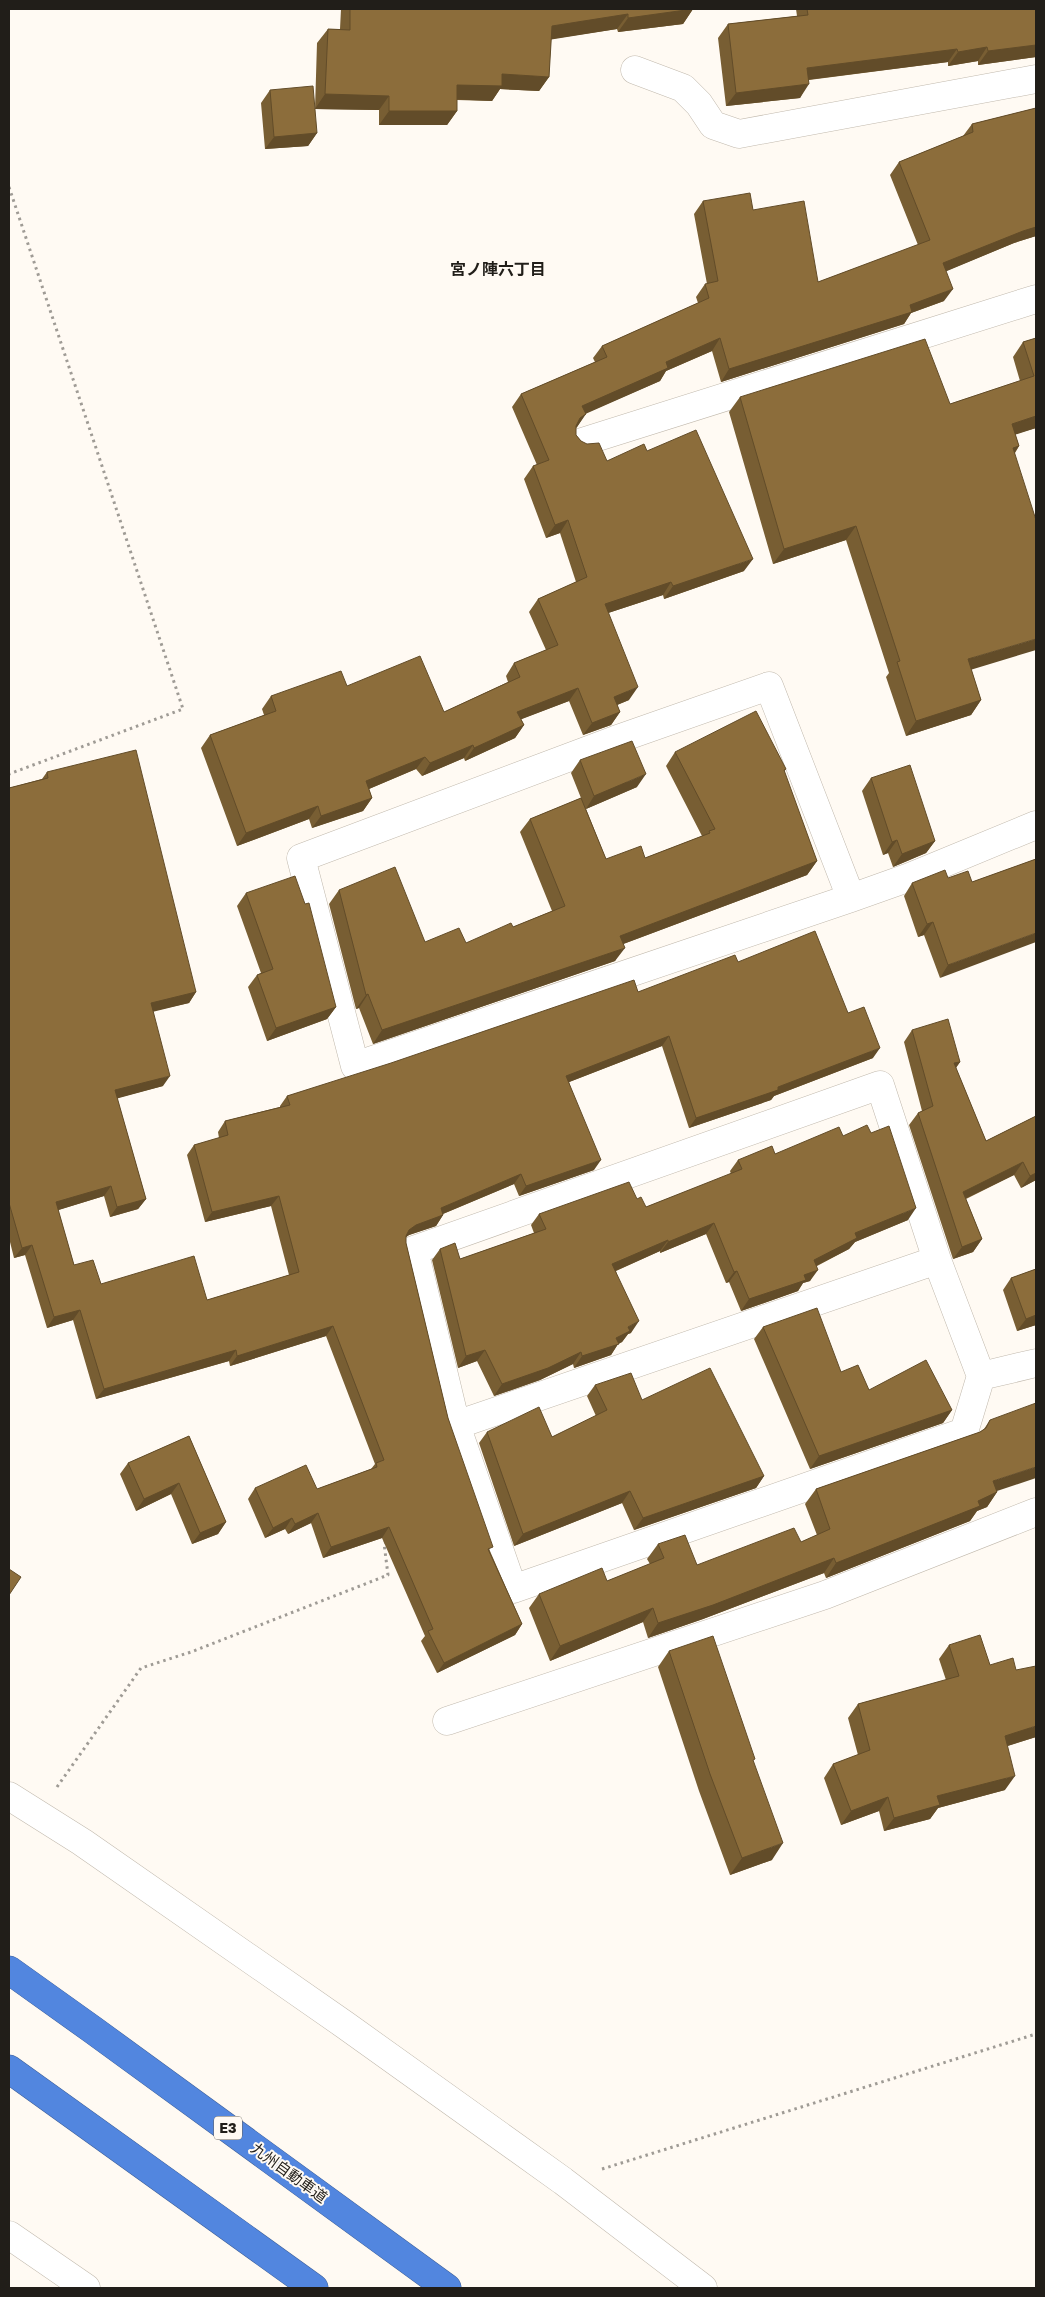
<svg xmlns="http://www.w3.org/2000/svg" width="1045" height="2297" font-family="'Golos Text','Noto Sans JP',sans-serif">
	<style>
		.lines { fill: none; stroke-linecap: round; stroke-linejoin: round }
		.minor-casing { stroke: #c1b9ad; stroke-width: 29 }
		.highway-casing { stroke: #41629a; stroke-width: 29 }
		.path { stroke: #9f9b95; stroke-width: 3; stroke-dasharray: 2.5 4; stroke-linecap: butt }
		.minor { stroke: #fff; stroke-width: 28 }
		.highway { stroke: #5286df; stroke-width: 28 }
		.wall { fill: #785e33 }
		.shaded-wall { fill: #624c29 }
		.building { fill: #8c6d3b; stroke: #624c29 }
		.labels { text-anchor: middle; stroke-width: 4; stroke-linejoin: round; paint-order: stroke }
		.shield { fill: #fffaf3; stroke: #64605a; stroke-width: 1 }
		.shield-label { font-size: 14px; font-weight: bold; fill: #211e19 }
		.street-label { font-size: 15px; fill: #211e19; stroke: #fffaf3 }
		.neighbourhood-label { font-size: 16px; font-weight: bold; fill: #211e19; stroke: #fffaf3 }
	</style>
	<rect width="100%" height="100%" fill="#fffaf3"/>
	<g class="lines">
		<g class="minor-casing">
			<path id="minor" d="M635,70L683,88L699,104L713,125L739,134L1036,79
				M582,442L1036,299
				M851,898L769,686L615,740L301,858L355,1066L851,898L910,877L1036,825
				M880,1085L937,1260L981,1376L964,1432L513,1589L456,1425L414,1250Z
				M981,1376L1036,1363
				M456,1425L937,1260
				M447,1721L825,1595L1036,1512
				M9,1796L82,1842L345,2025L563,2181L703,2288
				M9,2235L86,2288"/>
		</g>
		<g class="highway-casing">
			<path id="highway" d="M9,1970L93,2030L447,2288
				M9,2069L314,2288"/>
		</g>
		<path class="path" d="M9,187L183,709L9,774
			M57,1787L141,1668L191,1652L388,1575L384,1543L388,1541
			M602,2169L1036,2034"/>
		<use href="#minor" class="minor"/>
		<use href="#highway" class="highway"/>
	</g>
	<path class="wall" d="M341,9H693L683,24L618,32L617,29L551,39L549,77L539,91L500,89L492,101L457,100V111L447,125H379V110L315,109L317,43L328,29H340Z
		M796,9H1036V57L978,65V61L948,66V62L809,80L800,98L726,106L718,38L728,24L797,16Z
		M270,90L317,133L308,146L265,149L261,103Z
		M1036,108V236L1014,243L946,271L944,301L911,313L904,324L721,382L712,351L666,371L660,381L586,413L577,427L576,428V435L581,441L607,461L647,451L744,571L664,599L663,595L608,613L629,700L617,705L620,712L611,725L583,735L569,701L521,719L524,725L515,738L465,761L464,758L422,776L416,769L369,789L372,798L363,811L312,828L309,819L237,846L201,748L210,735L264,715L262,709L271,696L347,686L444,712L508,682L506,676L514,663L546,650L529,612L538,599L576,582L560,533L546,538L524,479L533,466L537,465L512,407L521,394L595,362L593,358L602,346L698,303L696,297L705,284H707L694,214L703,201L753,210L818,282L918,245L890,175L899,162L963,136L972,124Z
		M1036,338V428L1015,434L1019,446L1015,453L971,669L981,700L971,715L906,736L886,677L889,673L846,540L773,564L729,412L740,397L950,404L1020,381L1013,357L1023,342Z
		M675,752L786,769L784,772L817,861L807,875L623,944L615,961L373,1044L359,1008L356,1009L329,904L339,890L425,942L466,943L513,927L552,911L520,832L530,819L581,798L571,773L580,760L637,787L586,809L606,859L645,858L702,836L666,766Z
		M47,772L196,992L189,1003L153,1011L163,1086L117,1098L146,1199L138,1209L110,1217L104,1196L58,1210L74,1265L101,1284L207,1300L289,1275L271,1206L205,1222L187,1155L194,1145L219,1138L218,1132L225,1121L280,1107V1106L287,1096L638,992L738,962L848,1013L873,1058L774,1096L771,1100L689,1128L662,1046L569,1082L594,1170L519,1196L514,1184L443,1214V1215L436,1226L409,1235L406,1237V1243L448,1418L490,1551L522,1624L515,1635L437,1673L421,1641L425,1636L382,1538L323,1558L311,1523L288,1534L285,1529L265,1538L248,1499L255,1488L317,1489L371,1469L375,1464L326,1336L230,1366L229,1361L96,1399L73,1320L47,1328L25,1255L14,1258L9,1238V788L42,779Z
		M871,778L935,841L926,853L893,867L888,853L883,855L862,791Z
		M1036,859L940,978L924,935L918,937L904,896L912,883L948,878L972,882Z
		M246,893L336,1007L327,1019L267,1041L248,987L257,975L261,973L237,906Z
		M912,1030L960,1062L956,1068L986,1141L1036,1116V1180L1021,1188L1014,1175L966,1199L982,1239L973,1252L953,1259L909,1125L918,1113L922,1111L904,1042Z
		M843,1136L908,1220L855,1242L849,1249L817,1266L810,1281L803,1283L798,1291L741,1311L729,1282L726,1283L706,1234L660,1253V1251L616,1271L631,1333L628,1334L622,1342L618,1344L611,1355L574,1368L573,1364L540,1380L494,1396L477,1361L458,1368L432,1260L440,1249L460,1259L534,1233L531,1225L539,1214L637,1199L646,1207L731,1174L730,1171L738,1160L775,1154Z
		M1036,1269V1325L1017,1331L1003,1290L1011,1278Z
		M763,1327L841,1372L869,1390L952,1410L943,1423L810,1469L754,1339Z
		M595,1385L642,1400L764,1476L756,1488L634,1530L622,1503L514,1546L479,1443L487,1432L552,1437L596,1416L587,1396Z
		M990,1420L997,1492L987,1507L977,1511L970,1521L826,1578L824,1573L703,1619L648,1638L643,1622L550,1661L529,1608L539,1594L607,1581L650,1564L647,1559L658,1544L697,1565L801,1542L817,1535L805,1504L816,1489L980,1432L984,1429Z
		M189,1436L226,1522L218,1534L192,1544L171,1494L136,1511L120,1474L128,1463Z
		M949,1645L990,1665L1036,1737L1007,1746L1005,1790L938,1808L930,1819L884,1831L879,1811L841,1825L824,1778L833,1764L858,1755L848,1718L858,1704L946,1680L939,1659Z
		M669,1651L753,1762L772,1860L730,1875L699,1791L658,1667Z"/>
	<path class="shaded-wall" d="M693,9L683,24L618,32L628,18Z
		M628,14L617,29L542,41L552,26Z
		M1036,45V57L978,65L988,51Z
		M987,47L978,61L948,66L958,52Z
		M957,49L948,62L798,81L807,68Z
		M502,74L549,77L539,91L500,89L492,101L447,99L457,85Z
		M809,84L800,98L726,106L736,93Z
		M325,94L389,96L379,110L315,109Z
		M389,111H457L447,125H379Z
		M317,133L308,146L265,149L274,137Z
		M1036,227V236L1014,243L935,276L943,263L1023,231Z
		M953,289L944,301L911,313L904,324L721,382L729,369Z
		M720,338L712,351L666,371L660,381L574,419L582,406L666,362Z
		M586,414L577,427L571,431L580,418Z
		M1036,416V428L1002,439L1012,424Z
		M1019,446L1009,461L1013,448Z
		M568,520L560,533L546,538L555,525Z
		M856,526L846,540L773,564L784,549Z
		M753,559L744,571L664,599L673,586Z
		M671,582L663,595L596,617L605,604Z
		M1036,639V650L957,674L968,659Z
		M638,687L629,700L605,710L614,697Z
		M578,688L569,701L509,724L517,712Z
		M981,700L971,715L906,736L916,721Z
		M620,712L611,725L583,735L592,723Z
		M524,725L515,738L465,761L474,748Z
		M473,745L464,758L422,776L430,763Z
		M425,757L416,769L357,794L366,781Z
		M646,774L637,787L586,809L594,796Z
		M372,798L363,811L312,828L321,816Z
		M318,806L309,819L237,846L246,833Z
		M897,840L888,853L883,855L892,842Z
		M935,841L926,853L893,867L902,854Z
		M817,861L807,875L610,949L620,936Z
		M933,922L924,935L918,937L927,924Z
		M1036,933V942L940,978L948,965Z
		M625,948L615,961L373,1044L382,1030Z
		M196,992L189,1003L144,1014L151,1003Z
		M368,994L359,1008L356,1009L366,995Z
		M336,1007L327,1019L267,1041L276,1028Z
		M669,1036L662,1046L559,1086L566,1076Z
		M880,1048L873,1058L774,1096L771,1100L689,1128L696,1118L778,1087Z
		M960,1062L951,1074L954,1063Z
		M170,1076L163,1086L108,1101L115,1090Z
		M601,1160L594,1170L519,1196L526,1186Z
		M1023,1162L1014,1175L954,1204L963,1192Z
		M1036,1173V1180L1021,1188L1030,1176Z
		M521,1174L514,1184L433,1218L441,1208Z
		M111,1186L104,1196L49,1213L56,1202Z
		M279,1196L271,1206L205,1222L212,1212Z
		M146,1199L138,1209L110,1217L117,1207Z
		M916,1208L908,1220L855,1242L849,1249L806,1271L814,1260L855,1233Z
		M443,1215L436,1226L409,1235L402,1240L409,1230L416,1225Z
		M714,1223L706,1234L660,1253L668,1242Z
		M982,1239L973,1252L953,1259L962,1247Z
		M668,1240L660,1251L604,1276L612,1264Z
		M32,1245L25,1255L14,1258L22,1248Z
		M818,1270L810,1281L803,1283L798,1291L741,1311L749,1299L804,1275Z
		M737,1271L729,1282L726,1283L734,1272Z
		M80,1310L73,1320L47,1328L54,1317Z
		M1036,1315V1325L1017,1331L1026,1319Z
		M639,1321L631,1333L628,1334L622,1342L618,1344L611,1355L574,1368L582,1356L616,1338L628,1327Z
		M333,1326L326,1336L230,1366L237,1356Z
		M236,1350L229,1361L96,1399L104,1389Z
		M485,1350L477,1361L458,1368L466,1356Z
		M581,1352L573,1364L540,1380L494,1396L502,1384Z
		M952,1410L943,1423L810,1469L819,1456Z
		M1036,1467V1478L982,1496L993,1481Z
		M764,1476L756,1488L634,1530L643,1518Z
		M179,1483L171,1494L136,1511L144,1499Z
		M630,1491L622,1503L514,1546L523,1534Z
		M997,1492L987,1507L977,1511L970,1521L826,1578L836,1563Z
		M318,1513L311,1523L288,1534L295,1524Z
		M292,1518L285,1529L265,1538L273,1528Z
		M226,1522L218,1534L192,1544L200,1533Z
		M389,1527L382,1538L323,1558L331,1547Z
		M834,1558L824,1573L703,1619L648,1638L658,1623Z
		M653,1608L643,1622L550,1661L560,1646Z
		M522,1624L515,1635L437,1673L444,1663Z
		M1036,1726V1737L995,1750L1005,1736Z
		M1015,1776L1005,1790L938,1808L930,1819L884,1831L894,1818L937,1796Z
		M888,1797L879,1811L841,1825L851,1811Z
		M783,1843L772,1860L730,1875L742,1858Z"/>
	<path class="building" d="M350,9H693L628,18V14L552,26L549,77L502,74V86L457,85V111H389V96L325,94L328,29L350,30Z
		M807,9H1036V45L988,51L987,47L958,52L957,49L807,68L809,84L736,93L728,24L808,15Z
		M313,86L317,133L274,137L270,90Z
		M1036,108V227L1023,231L943,263L953,289L910,305L912,312L729,369L720,338L666,362L668,368L582,406L586,414L580,418L576,426V435L581,441L587,444L599,443L607,461L644,444L647,451L696,430L753,559L673,586L671,582L605,604L638,687L614,697L620,712L592,723L578,688L517,712L524,725L474,748L473,745L430,763L425,757L366,781L372,798L321,816L318,806L246,833L210,735L276,711L271,696L341,671L347,686L420,656L444,712L520,677L514,663L558,645L538,599L587,577L568,520L555,525L533,466L549,460L521,394L607,357L602,346L709,298L705,284L718,281L703,201L750,193L753,210L804,201L818,282L930,240L899,162L973,132L972,124Z
		M1036,338V416L1012,424L1019,446L1013,448L1036,520V639L968,659L981,700L916,721L897,662L900,661L856,526L784,549L740,397L925,339L950,404L1034,376L1023,342Z
		M756,711L786,769L784,770L817,861L620,936L625,948L382,1030L368,994L366,995L339,890L395,867L425,942L459,928L466,943L511,923L513,927L565,906L530,819L581,798L606,859L641,846L645,858L710,833L709,831L715,829L675,752Z
		M632,741L646,774L594,796L580,760Z
		M136,750L196,992L151,1003L170,1076L115,1090L146,1199L117,1207L111,1186L56,1202L74,1265L93,1260L101,1284L194,1256L207,1300L299,1272L279,1196L212,1212L194,1145L228,1135L225,1121L290,1105L287,1096L391,1063L634,980L638,992L735,955L738,962L815,931L848,1013L864,1007L880,1048L778,1087V1090L696,1118L669,1036L566,1076L601,1160L526,1186L521,1174L441,1208L443,1215L416,1225L409,1230L406,1236V1243L448,1418L493,1547L488,1549L522,1624L444,1663L428,1631L433,1629L389,1527L331,1547L318,1513L295,1524L292,1518L273,1528L255,1488L306,1465L317,1489L377,1467L376,1463L384,1460L333,1326L237,1356L236,1350L104,1389L80,1310L54,1317L32,1245L22,1248L9,1203V788L48,778L47,772Z
		M910,765L935,841L902,854L897,840L892,842L871,778Z
		M1036,859V933L948,965L933,922L927,924L912,883L945,870L948,878L968,871L972,882Z
		M295,876L305,904L309,903L336,1007L276,1028L257,975L273,969L246,893Z
		M948,1019L960,1062L954,1063L986,1141L1036,1116V1173L1030,1176L1023,1162L963,1192L982,1239L962,1247L918,1113L933,1106L912,1030Z
		M867,1125L871,1133L889,1126L916,1208L855,1233L857,1238L814,1260L818,1270L804,1275L806,1280L749,1299L737,1271L734,1272L714,1223L668,1242V1240L612,1264L639,1321L628,1327L630,1331L616,1338L619,1344L582,1356L581,1352L548,1368L502,1384L485,1350L466,1356L440,1249L455,1243L460,1259L546,1229L539,1214L629,1182L637,1199L641,1197L646,1207L742,1169L738,1160L772,1146L775,1154L839,1127L843,1136Z
		M1036,1269V1315L1026,1319L1011,1278Z
		M817,1308L841,1372L858,1365L869,1390L926,1360L952,1410L819,1456L763,1327Z
		M710,1368L764,1476L643,1518L630,1491L523,1534L487,1432L539,1407L552,1437L607,1410L595,1385L631,1373L642,1400Z
		M1036,1403V1467L993,1481L997,1492L978,1501L980,1506L836,1563L834,1558L713,1605L658,1623L653,1608L560,1646L539,1594L602,1568L607,1581L664,1558L658,1544L685,1535L697,1565L794,1528L801,1542L830,1529L816,1489L980,1432L986,1428L990,1420Z
		M189,1436L226,1522L200,1533L179,1483L144,1499L128,1463Z
		M9,1569L21,1577L9,1595Z
		M980,1635L990,1665L1013,1658L1016,1670L1036,1666V1726L1005,1736L1015,1776L937,1796L940,1805L894,1818L888,1797L851,1811L833,1764L870,1750L858,1704L959,1676L949,1645Z
		M713,1636L755,1759L753,1760L783,1843L742,1858L710,1774L669,1651Z"/>
	<g class="labels">
		<rect class="shield" x="214" y="2116.5" width="28" height="23" rx="4"/>
		<g class="shield-label">
			<text x="228" y="2133">E3</text>
		</g>
		<g class="street-label">
			<text transform="translate(289 2173) rotate(36)" y="5">九州自動車道</text>
		</g>
		<g class="neighbourhood-label">
			<text x="498" y="275">宮ノ陣六丁目</text>
		</g>
	</g>
	<rect width="1045" height="2297" fill="none" stroke="#211e19" stroke-width="20"/>
</svg>
